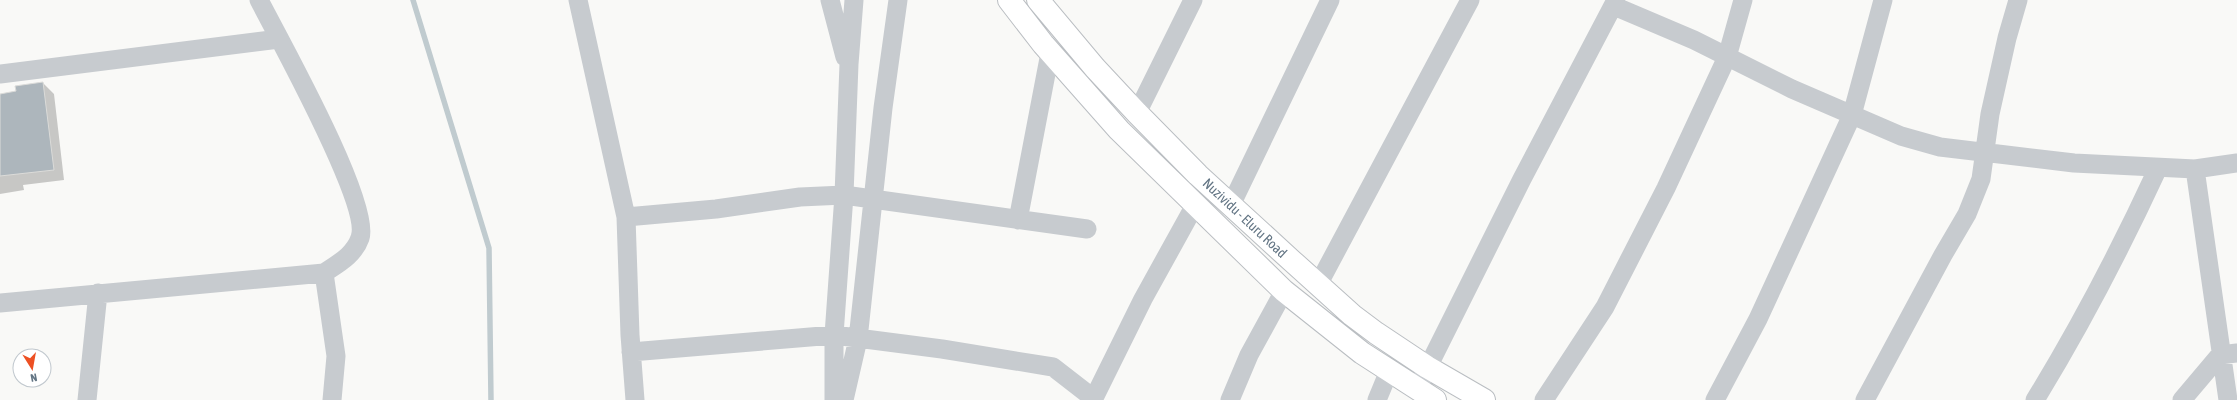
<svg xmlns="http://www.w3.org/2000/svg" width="2237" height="400" font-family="'Asap Condensed',sans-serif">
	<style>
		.shadow { fill: #0003 }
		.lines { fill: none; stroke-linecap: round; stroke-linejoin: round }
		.stream { stroke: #c0cbcf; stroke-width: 5.5 }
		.building { fill: #adb6bc; stroke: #dbdbd9 }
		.primary-casing { stroke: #babec2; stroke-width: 24 }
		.street { stroke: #c7cbcf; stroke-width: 19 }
		.primary { stroke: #fff; stroke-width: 22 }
		.labels { text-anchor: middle; stroke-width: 4; stroke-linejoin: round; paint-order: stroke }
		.street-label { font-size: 14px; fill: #637584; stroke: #fff }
	</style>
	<rect width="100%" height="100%" fill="#f9f9f7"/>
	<path class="shadow" d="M43,83L54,94L64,180L23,185L24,190L0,194V95L17,92Z"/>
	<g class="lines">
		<path class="stream" d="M413,0L489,248L491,400"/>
	</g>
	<path class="building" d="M43,82L54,170L0,176V94L16,91L15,86Z"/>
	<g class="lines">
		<g class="primary-casing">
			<path id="primary" d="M1009,0L1043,44L1119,130L1284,291L1362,353L1435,400
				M1038,0L1095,68L1137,113L1198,175L1292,261L1352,315L1376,333L1427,367L1484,400"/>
		</g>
		<path class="street" d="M578,0L626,217L630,335L635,400
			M830,0L845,57
			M1614,6L1694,40L1792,89L1901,136L1940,147L2074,163L2195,169L2228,400
			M0,74L279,39
			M1137,113L1193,0
			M2195,169L2237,163
			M1231,205L1330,0
			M626,217L716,209L800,197L844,195L1087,229
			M1018,220L1050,53
			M324,273L336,356L332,400
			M1319,283L1470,0
			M0,303L324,273C339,263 354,255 360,238C372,205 278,37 259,0
			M631,352L834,335L942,349L1053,367L1093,398
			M1417,389L1522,179L1616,0
			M87,400L98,293
			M834,400V335L844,195L849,64L854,0
			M844,400L858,339L883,108L898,0
			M1093,400L1143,299L1195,205
			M1230,400L1249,355L1284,291
			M1377,400L1389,371
			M1544,400L1605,307L1666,188L1727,57L1743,0
			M1715,400L1758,319L1852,115L1883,0
			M1865,400L1943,255L1967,214L1981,179L1990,114L2007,38L2018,0
			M2035,400C2081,325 2121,248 2158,168
			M2182,400L2220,355L2237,353"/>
		<use href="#primary" class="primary"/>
	</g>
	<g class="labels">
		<g class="street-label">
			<text transform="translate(1245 218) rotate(43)" y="5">Nuzividu - Eluru Road</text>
		</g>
	</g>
	<g transform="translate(32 368) rotate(169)"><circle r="19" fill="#ffffff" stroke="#c1c8ce"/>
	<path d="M0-3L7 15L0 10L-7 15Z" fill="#ed5023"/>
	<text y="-6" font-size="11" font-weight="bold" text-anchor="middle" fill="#637584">N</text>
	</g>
</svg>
